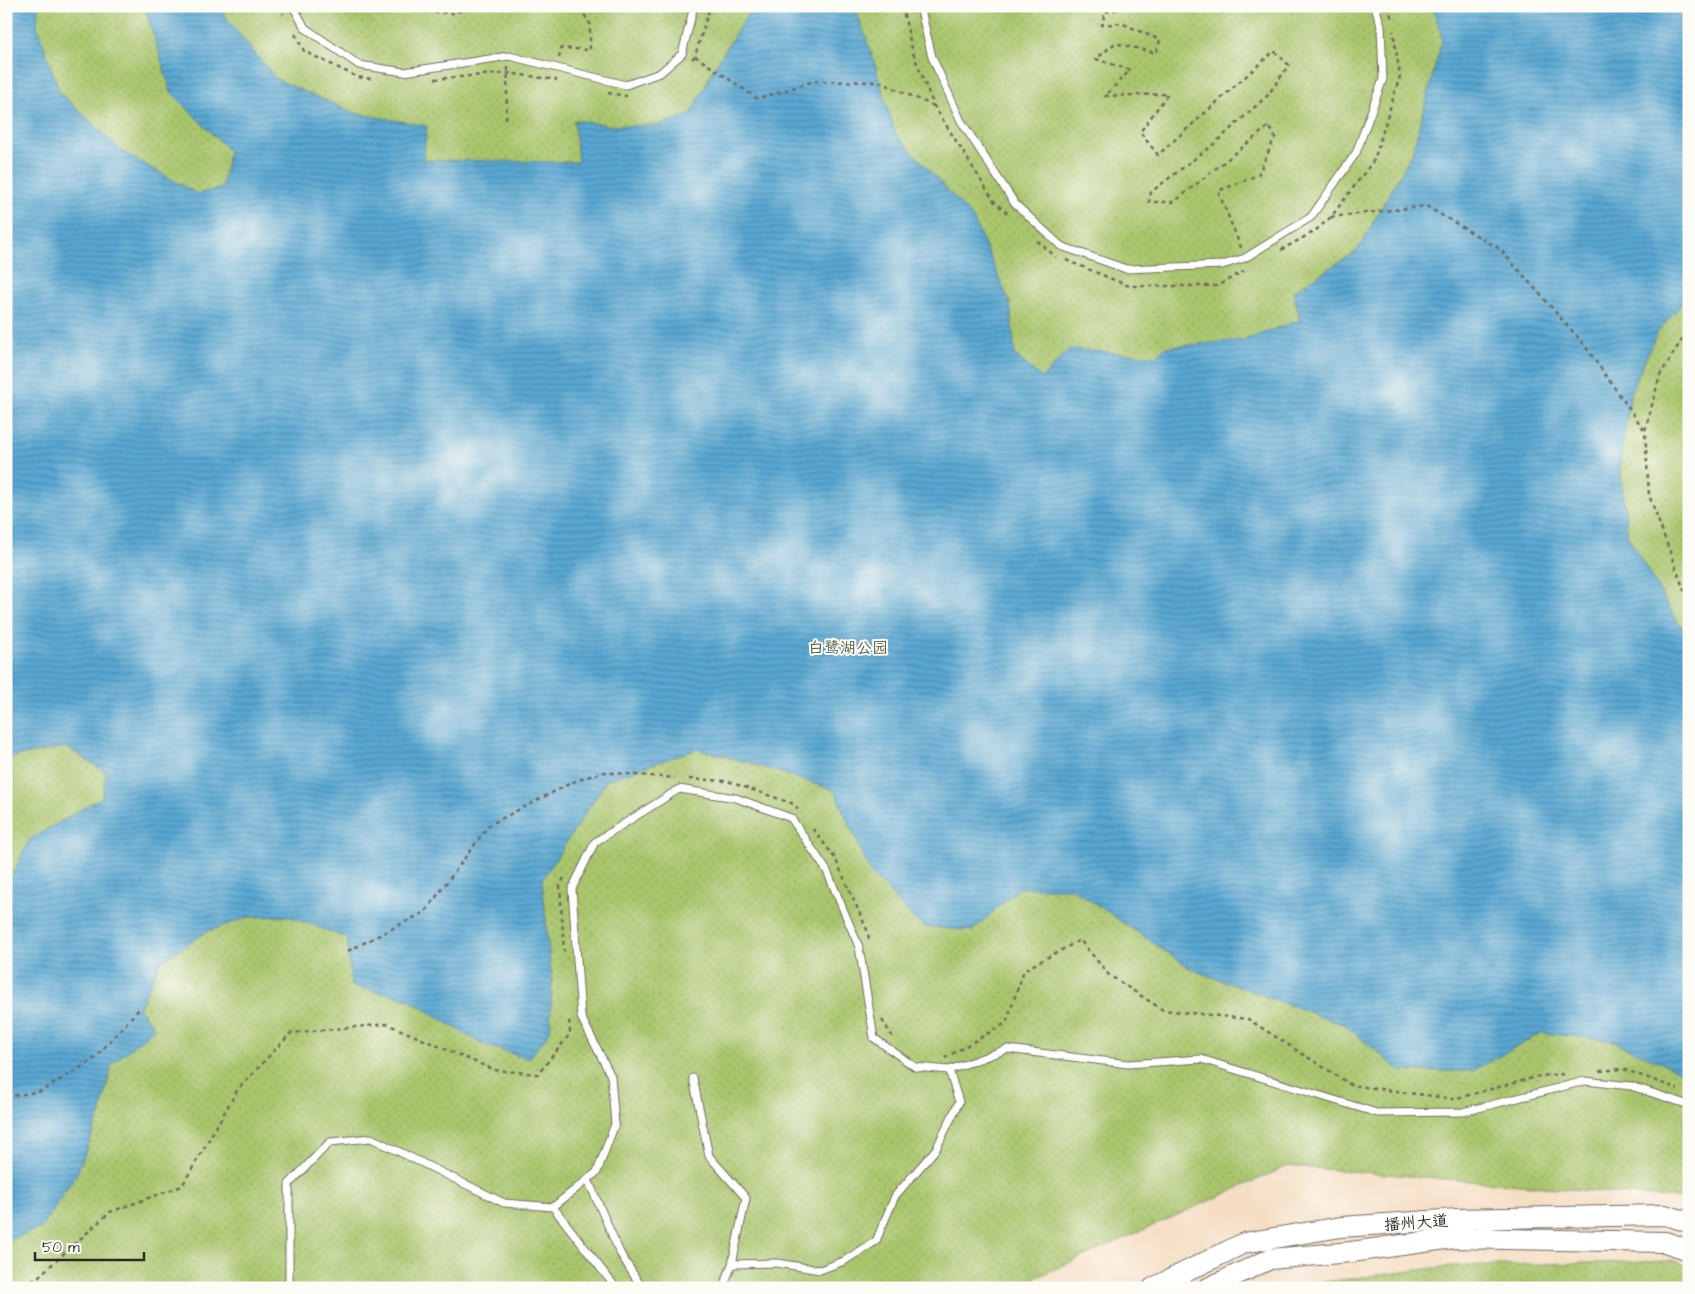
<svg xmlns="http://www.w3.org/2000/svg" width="1695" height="1294" font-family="'Architects Daughter','LXGW WenKai TC',sans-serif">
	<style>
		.park { fill: url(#park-dots); stroke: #6a784c }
		.water { fill: url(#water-rules); stroke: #42697e }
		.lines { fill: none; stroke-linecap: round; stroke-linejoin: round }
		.service-casing { stroke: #726a61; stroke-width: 9 }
		.secondary-casing { stroke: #726a61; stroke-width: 22 }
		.path { stroke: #726a61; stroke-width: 2.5; stroke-dasharray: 4 4; stroke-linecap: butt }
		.service { stroke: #fff; stroke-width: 7 }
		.secondary { stroke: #fff; stroke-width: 20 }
		.labels { text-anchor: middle; stroke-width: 4; stroke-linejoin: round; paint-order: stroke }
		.park-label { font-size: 16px; fill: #51593e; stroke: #fdfcf7 }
		.street-label { font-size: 16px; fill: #2b2b2b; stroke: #fdfcf7 }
	</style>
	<defs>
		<pattern id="park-dots" width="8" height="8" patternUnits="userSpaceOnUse" patternTransform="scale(1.25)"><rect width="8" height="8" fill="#a9c56c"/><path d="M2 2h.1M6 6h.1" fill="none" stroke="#92a95e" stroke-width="1.8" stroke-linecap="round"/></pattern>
		<pattern id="water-rules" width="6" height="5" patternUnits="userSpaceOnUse" patternTransform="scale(1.25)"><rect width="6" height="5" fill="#59a7d2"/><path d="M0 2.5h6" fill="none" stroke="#4a88ab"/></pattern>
	</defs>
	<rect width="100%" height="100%" fill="#fdfcf7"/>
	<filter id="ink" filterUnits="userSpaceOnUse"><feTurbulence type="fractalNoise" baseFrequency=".02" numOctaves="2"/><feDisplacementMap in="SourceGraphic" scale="10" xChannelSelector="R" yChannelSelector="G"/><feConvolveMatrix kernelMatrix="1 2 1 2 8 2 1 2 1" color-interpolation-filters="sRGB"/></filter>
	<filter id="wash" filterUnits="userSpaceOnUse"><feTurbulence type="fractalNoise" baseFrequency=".0096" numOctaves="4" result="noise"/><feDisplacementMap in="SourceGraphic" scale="20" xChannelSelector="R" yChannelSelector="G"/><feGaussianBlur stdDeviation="1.12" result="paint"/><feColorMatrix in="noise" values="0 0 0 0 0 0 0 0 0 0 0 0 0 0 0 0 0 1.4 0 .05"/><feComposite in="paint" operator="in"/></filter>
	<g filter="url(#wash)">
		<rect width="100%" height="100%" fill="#f5dec4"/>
		<path class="park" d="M6,6H1689V1199L1288,1166L1012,1288H6Z
			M1674,1261L1689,1266V1288H1276L1450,1266Z"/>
		<path class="water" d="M6,6H38L37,26L60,93L123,152L198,194L222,188L229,151L171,92L147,14L142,6H221L226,18L276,79L354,113L427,126L423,160L578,162L574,120L613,126L659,125L691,114L715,66L753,6H855L874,61L895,133L973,218L1010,303L1015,355L1042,378L1070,349L1156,356L1166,347L1244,340L1300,320L1293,291L1357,251L1412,153L1442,40L1433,6H1689V295L1657,333L1631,391L1620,464L1628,537L1679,624L1689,631V1075L1610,1040L1542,1033L1472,1071H1400L1345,1025L1193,970L1072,888H1019L972,931L921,926L871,873L834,790L744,761L697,749L607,780L542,880L552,982L550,1031L529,1059L484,1045L406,998L351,986L347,938L288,916L249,917L208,931L160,962L139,1009L155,1028L112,1064L100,1115L77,1173L41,1228L6,1241V888L29,840L102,797L106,772L66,747L13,757L6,763Z"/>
	</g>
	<g filter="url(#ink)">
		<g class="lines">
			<g class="service-casing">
				<path id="service" d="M293,6L305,28L359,65L404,72L509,56L626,85L660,73L682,54L694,6
					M920,6L932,57L961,121L1015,204L1061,246L1126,269L1222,265L1245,258L1311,217L1356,153L1383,79L1381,26L1375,6
					M693,1078L709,1156L746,1198L732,1264L777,1263L820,1270L844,1261L876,1241L895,1196L936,1149L959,1102L949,1070
					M588,1180L620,1253L642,1288
					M553,1207L616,1288
					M289,1288V1184L330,1142L371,1138L504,1203L553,1207L597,1172L615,1124L611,1076L581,1017L572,889L595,842L679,789L736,798L791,818L827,871L859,947L874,1038L915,1067L949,1070L1007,1049L1128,1064L1201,1059L1377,1113L1463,1112L1585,1081L1631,1086L1689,1105
					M723,1288L732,1264"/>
			</g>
			<g class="secondary-casing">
				<path id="secondary" d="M1153,1288L1244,1243L1341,1227L1457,1219L1665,1215L1689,1222
					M1208,1288L1270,1259L1351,1252L1453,1238L1665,1242L1689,1250"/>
			</g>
			<path class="path" d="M279,6L283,14
				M404,6L408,11L452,13L483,6
				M902,6L913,53L934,106L994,201L1008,214
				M1133,6L1105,12L1102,25L1121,23L1160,40L1156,53L1115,43L1096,59L1130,70L1105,96L1168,94L1140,132L1158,155L1274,51L1289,65L1268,95L1214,144L1151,192L1149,202H1174L1269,126L1275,137L1258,175L1218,191L1242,250
				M1388,6L1392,20
				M295,34L304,51L357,77L373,79
				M695,56L758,99L814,81L880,82L934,106
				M559,58L561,48L590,50V24L579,6
				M692,59L695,56L710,6
				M435,79L507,73L557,80
				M608,93L627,96
				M506,119L508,66
				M1331,217L1426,206L1500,249L1582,342L1645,431
				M1037,241L1056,257
				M1281,250L1315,231L1331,217L1374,160L1400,76L1393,31
				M1066,260L1129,286H1217L1244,271
				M1689,334L1683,338L1660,375L1645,431L1649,495L1684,590L1689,594
				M689,779L727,781L794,804L798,809
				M813,829L835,858L868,932L869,941
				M564,878L560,886L564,951
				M348,951L425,912L489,825L575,781L603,772L675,778
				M882,1020L894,1039
				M945,1058L1006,1023L1024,970L1080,940L1109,975L1163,1010L1248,1019L1351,1085L1454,1099L1540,1076L1564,1074
				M1600,1071L1623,1069L1678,1089
				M6,1097L42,1091L94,1059L139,1009
				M17,1288L38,1277L110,1212L182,1186L238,1089L291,1033L387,1024L494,1070L538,1074L570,1034L569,1017"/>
			<use href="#service" class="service"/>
			<use href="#secondary" class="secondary"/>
		</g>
	</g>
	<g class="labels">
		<g class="park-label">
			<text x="848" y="653">白鹭湖公园</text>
		</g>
		<g class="street-label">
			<text transform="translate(1416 1222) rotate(-4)" y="6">播州大道</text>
		</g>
	</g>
	<rect width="1695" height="1294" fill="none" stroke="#fdfcf7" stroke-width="25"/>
	<path d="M35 1252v8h109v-8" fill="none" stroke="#2b2b2b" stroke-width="2.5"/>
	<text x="42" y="1252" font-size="15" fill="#2b2b2b" stroke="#fdfcf7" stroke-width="4" paint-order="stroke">50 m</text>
</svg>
